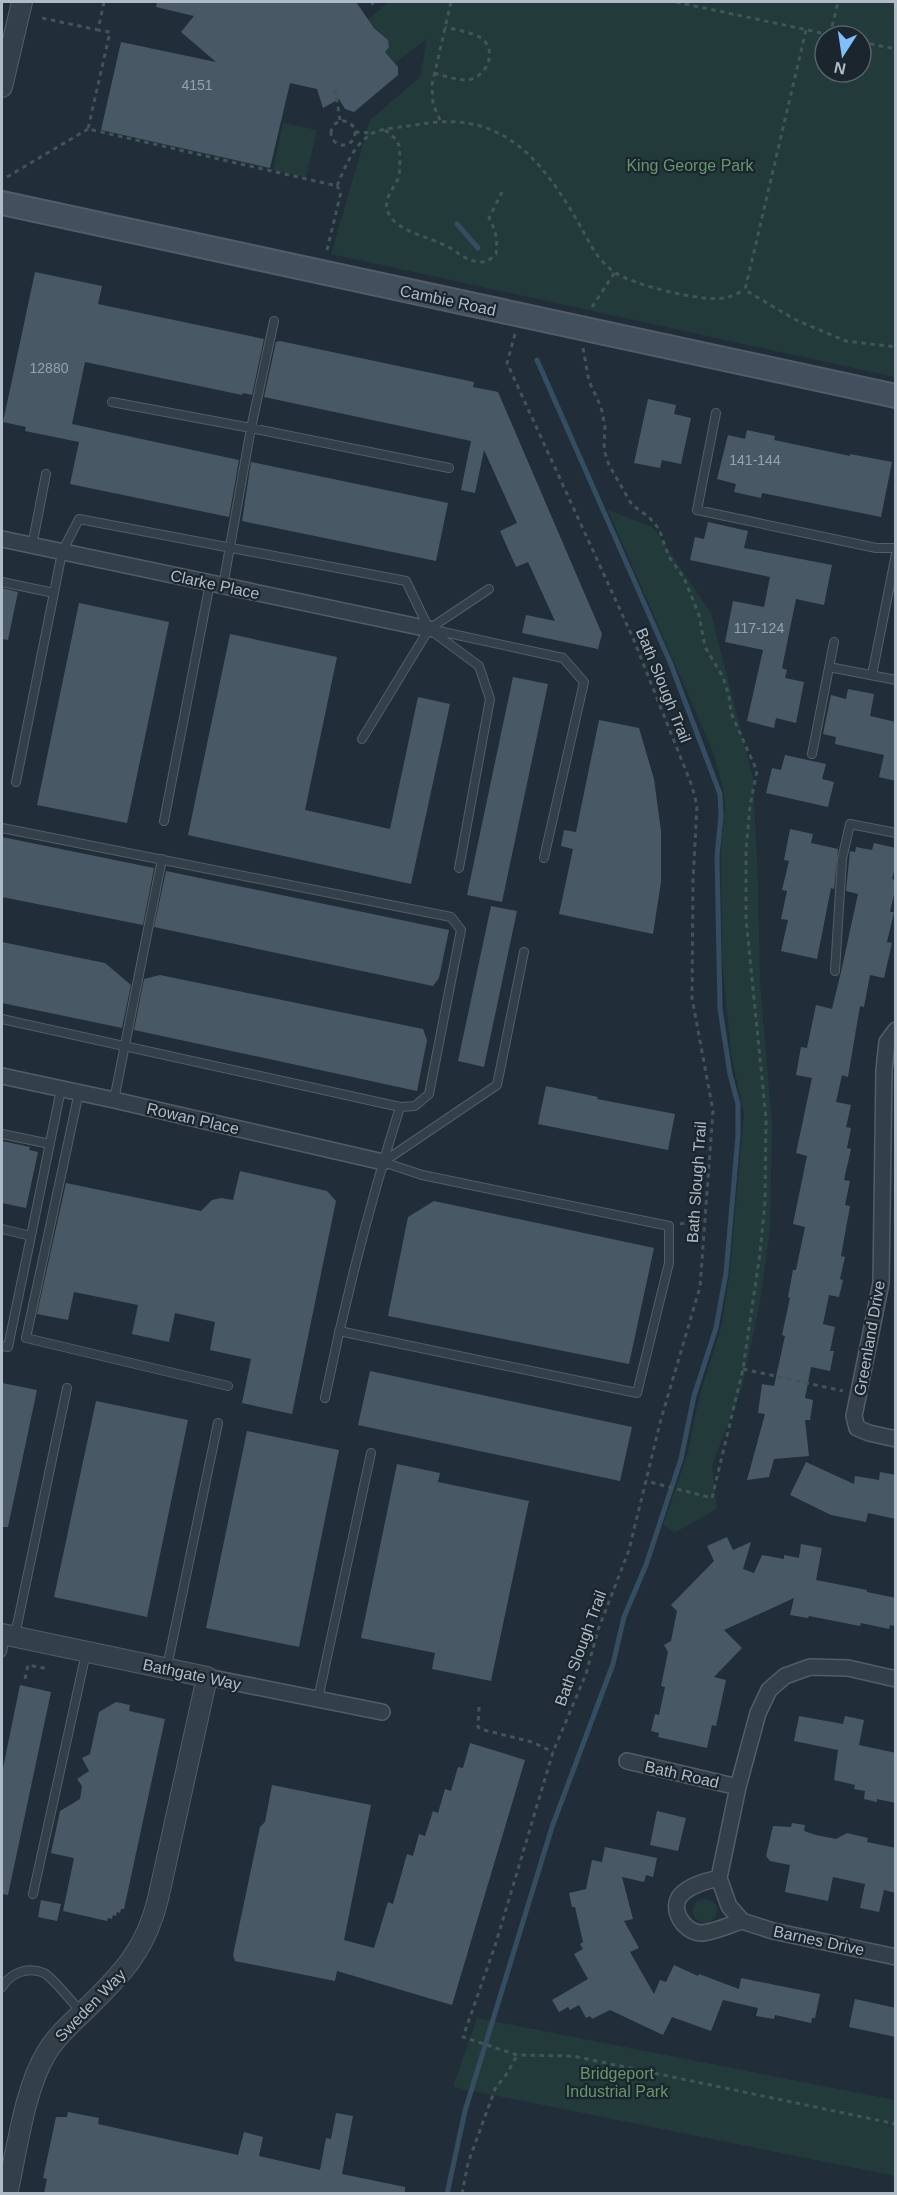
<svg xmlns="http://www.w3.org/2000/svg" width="897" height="2195" font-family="Arial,sans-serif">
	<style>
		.green { fill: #223a39; fill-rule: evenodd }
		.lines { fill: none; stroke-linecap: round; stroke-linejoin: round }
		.stream { stroke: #344d60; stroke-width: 5 }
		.building { fill: #485965 }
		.service-casing { stroke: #525e67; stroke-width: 10 }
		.minor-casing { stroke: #525e67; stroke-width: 18 }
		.tertiary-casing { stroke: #525e67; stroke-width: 22 }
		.secondary-casing { stroke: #525e67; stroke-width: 26 }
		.path { stroke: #405656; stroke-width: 3; stroke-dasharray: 4.5 4.5; stroke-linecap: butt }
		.service { stroke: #344049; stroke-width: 8 }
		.minor { stroke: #344049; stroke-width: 15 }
		.tertiary { stroke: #344049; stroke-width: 20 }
		.secondary { stroke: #424f5c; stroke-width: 22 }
		.labels { text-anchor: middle; stroke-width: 4.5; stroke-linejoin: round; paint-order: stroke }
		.number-label { font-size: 14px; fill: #95a2ae }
		.park-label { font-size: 16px; fill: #66966a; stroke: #1a252e }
		.street-label { font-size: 16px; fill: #afbbc6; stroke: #1a252e }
	</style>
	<rect width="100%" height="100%" fill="#212e39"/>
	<path class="green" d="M378,2H895V377L331,254L370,120L420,77L427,39L395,63L385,52L389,47L388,41L368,20L388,2ZM825,36H861V72H825Z
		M283,123L317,130L306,177L273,170Z
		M608,510L653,527L711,613L753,778L758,881L760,982L772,1125L770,1229L760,1301L742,1388L712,1465L717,1509L674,1533L663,1525L688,1452L699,1398L722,1324L730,1270L744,1114L731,1053L722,958L721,845L725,806L723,788L713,752Z
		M693 1911a12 12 0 1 1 24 0a12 12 0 1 1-24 0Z
		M477,2018L895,2100V2176L453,2087Z"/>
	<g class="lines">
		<path class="stream" d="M457,224L478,248
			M447,2194L465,2111L552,1827L613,1664L624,1617L646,1565L681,1459L694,1396L716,1328L726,1273L738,1136V1104L730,1074L720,1009L717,856L721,816L720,794L670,662L537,360"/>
	</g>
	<path class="building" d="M157,2H356L374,28L388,40L389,47L385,52L398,67V75L354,112L345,109L339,99L323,108L317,89L290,83L270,168L101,130L121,42L216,62L181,32L194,16L156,7Z
		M35,272L102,286L98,304L264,339L252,395L243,393L242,395L85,362L72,424L239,460L229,517L70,484L79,442L25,431L26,427L3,422Z
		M280,341L474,382L473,387L498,392L602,634L598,649L522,633L526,615L555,621L528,562L516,567L500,531L517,523L484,450L475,493L461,490L471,441L264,397L276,342Z
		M648,399L676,405L674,414L691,418L681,464L662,460L660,468L634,463Z
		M747,430L775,436L774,440L850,456V454L892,462L881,517L762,493L761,498L734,492L736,484L717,479L728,435L745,439Z
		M251,462L448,503L436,561L242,521Z
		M708,522L748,531L744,548L832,565L824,605L796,599L782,668L787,670L785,678L804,682L796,723L776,718L774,728L747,721L763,650L725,642L733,601L764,607L770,577L690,560L695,537L704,539Z
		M2,588L18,592L8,640L2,639Z
		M79,603L169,622L127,823L37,805Z
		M230,634L337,657L305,810L390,829L418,697L450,704L411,884L188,835Z
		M513,677L548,684L502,902L467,895Z
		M848,689L874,694L870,716L896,722V781L879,777L884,755L835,744L836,737L823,734L831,695L846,699Z
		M599,720L639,728L654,779L661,831V882L653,934L559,914L573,849L561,846L564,830L576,832Z
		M785,755L826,764L822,779L834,782L828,807L766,793L772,768L781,770Z
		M790,829L813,834L811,843L838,849L834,889L831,888L817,959L781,951L788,920L781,919L787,891L782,890L789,861L784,860Z
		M2,837L154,868L143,925L2,897Z
		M874,843L896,848V864L892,879L896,880V885L890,912H894L887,942L892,943L884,978L870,975L864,1007L860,1006L848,1077L842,1075L836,1102L851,1105L846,1127L851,1128L847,1148L851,1149L844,1180L850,1181L845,1205L850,1206L841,1256L845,1257L840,1279L843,1280L839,1297L829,1295L823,1324L835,1327L830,1351H834L830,1371L811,1367L805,1398L813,1400L810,1420H805L809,1456L774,1459L769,1477L747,1480L765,1414L758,1413L762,1384L774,1386L785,1336L782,1335L790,1298L788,1297L793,1270H796L805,1227L793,1224L807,1156L796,1153L812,1078L796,1075L801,1047L807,1048L816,1005L832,1009L841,972L858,894L846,891L850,851L855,852L856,847L872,850Z
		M166,871L449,930L439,978L433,986L154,927Z
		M491,906L517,911L484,1067L458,1061Z
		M2,942L105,963L131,985L122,1028L2,1003Z
		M160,975L423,1029L427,1040L417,1091L134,1030L144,979Z
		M546,1086L598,1097L597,1099L675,1114L668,1150L538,1124Z
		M2,1141L30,1147L29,1150L38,1152L26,1208L2,1203Z
		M240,1171L327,1191L336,1201L292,1414L242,1403L251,1359L210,1350L215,1322L175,1313L169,1342L132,1334L138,1305L74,1292L68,1320L37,1314L66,1183L201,1211L212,1200L221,1198L233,1200Z
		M434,1201L654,1248L629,1364L388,1316L408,1217Z
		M370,1371L632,1427L620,1481L358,1425Z
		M2,1383L37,1390L8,1527H2Z
		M96,1401L188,1420L147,1617L54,1597Z
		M247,1431L339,1450L299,1647L206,1628Z
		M806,1462L854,1484L855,1476L879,1480L880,1472L896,1475V1519L868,1513L866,1522L831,1515L790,1495Z
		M397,1464L440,1473L438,1482L529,1501L491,1681L432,1669L435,1653L361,1638Z
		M727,1537L733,1550L751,1542L743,1569L754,1573L762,1555L784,1559V1555L799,1558L801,1544L822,1548L816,1580L867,1590V1592L896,1598V1626L890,1625L889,1629L861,1623L860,1626L809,1616L808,1618L790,1615L794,1598L724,1630L742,1648L714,1677L726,1680L716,1726L712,1725L707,1748L658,1737L659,1733L651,1731L655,1714L659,1715L665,1687L661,1686L668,1652L664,1645L671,1641L677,1611L671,1605L714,1561L707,1546Z
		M20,1685L51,1692L8,1895L2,1894V1773Z
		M116,1702L130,1705L129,1711L165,1719L124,1909H121L120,1913L117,1912L116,1916L113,1915L112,1919L108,1918L107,1921L63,1911L74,1858L51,1853L60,1811L80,1799L82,1786L77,1779L89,1771L82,1758L90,1754L99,1712Z
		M799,1716L843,1724L845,1716L864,1720L859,1745L896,1753V1803L877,1799V1802L864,1799L865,1791L854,1789L855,1785L834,1780L838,1750L794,1741Z
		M470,1743L525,1760L452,2005L337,1971L335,1981L235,1961L233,1955L260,1827L265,1822L272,1785L371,1805L344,1940L374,1948L388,1902L393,1904L407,1854L413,1856L419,1834L425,1836L433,1811L438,1813L445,1789L451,1791L458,1767L463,1768Z
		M657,1811L686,1818L678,1851L650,1845Z
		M792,1823L805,1825L804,1831L816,1835L836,1839L847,1833L868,1838L867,1842L896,1848V1893L884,1890L879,1912L860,1908L865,1884L833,1877L828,1901L785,1892L790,1865L770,1861L766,1856L773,1826L791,1827Z
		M605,1847L657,1858L653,1877L646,1875L644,1882L622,1877L633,1919L624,1921L639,1948L630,1952L654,1994L660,1980L666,1982L674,1965L698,1976L699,1974L739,1989L741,1978L820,1994L815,2018H812L811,2023L775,2015L774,2019L756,2016L758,2008L723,2000L711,2031L672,2017L663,2035L610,2010L592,2019L590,2016L586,2018L579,2005L570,2010L568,2007L559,2012L552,2000L588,1979L574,1954L583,1949L580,1944L583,1942L575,1907H572L569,1893L586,1889L592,1860L602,1862Z
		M41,1900L61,1904L57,1921L38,1917Z
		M855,1999L896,2008V2037L849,2027Z
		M68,2112L99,2118L98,2124L238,2155L244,2132L263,2137L259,2156L320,2170L326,2138L331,2139L336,2113L353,2116L342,2174L405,2187V2193H44L47,2179L43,2178L56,2117H67Z"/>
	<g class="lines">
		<g class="service-casing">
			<path id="service" d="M112,402L251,428L274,321
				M716,413L697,510L876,548H896
				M32,546L46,474
				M2,582L54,593L62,552L79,519L406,581L429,629L479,666L490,699L459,868
				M223,586L251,428L449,468
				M434,630L563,658L584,682L544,858
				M829,667L896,680
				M872,675L896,554
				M362,739L429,629L489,589
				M812,754L834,642
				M16,782L54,593
				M164,821L210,583
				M2,828L451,917L461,930L429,1094L415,1106L400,1107L2,1019
				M835,971L842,859L850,824L896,833
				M79,1092L26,1338L228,1386
				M114,1100L162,859
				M2,1134L50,1144
				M383,1162L497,1085L524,952
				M2,1229L31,1236L61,1089
				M339,1331L637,1393L669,1263V1226L422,1175L383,1162
				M2,1346L8,1347L31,1236
				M325,1398C345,1300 370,1203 400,1107
				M15,1635L67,1388
				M2,1652L5,1636
				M167,1667L218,1423
				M318,1699L371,1453
				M33,1894L86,1653
				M2,1987C11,1973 27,1966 44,1973C52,1977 74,2004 81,2012"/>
		</g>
		<g class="minor-casing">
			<path id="minor" d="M2,539L429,629
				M896,1030L887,1042L884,1070L881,1283L854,1416L857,1428L869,1433L896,1439
				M2,1076L114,1100L383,1162
				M207,1677L382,1712
				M896,1679L848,1668L810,1667L785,1676L769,1690L758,1713L738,1787L719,1878L729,1906L742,1921L773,1931L896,1957
				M627,1761L738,1787
				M719,1878C707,1881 694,1884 684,1892C667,1905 682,1932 701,1933C712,1933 732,1924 742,1921"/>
		</g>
		<g class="tertiary-casing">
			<path id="tertiary" d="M2,87L22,2
				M2,1634L207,1677L158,1899C146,1949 123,1973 87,2008C73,2022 57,2035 47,2052C24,2089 17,2151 7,2194"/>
		</g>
		<g class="secondary-casing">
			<path id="secondary" d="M2,203L896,396"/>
		</g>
		<path class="path" d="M104,2L98,30L110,32L88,129L337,186C345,167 353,146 371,134C380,128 405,127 416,125C496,109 537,152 575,217C588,238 593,256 614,272C633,285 701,302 724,298C731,297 738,293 745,290
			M372,2L373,5
			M676,2L836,36
			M42,18L98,30
			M806,30L745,290L796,320L846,341L896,347
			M830,35L838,2
			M861,42L896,49
			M434,73C445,76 456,80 467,80C486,78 499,51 481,38C472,32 456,30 445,27
			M335,89L340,120
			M440,120L433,104L432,85L451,2
			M331 133a12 12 0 1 1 24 0a12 12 0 1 1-24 0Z
			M385,130C390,134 395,137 398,143C401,147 400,175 398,179C390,194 379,205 394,221C407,233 424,236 440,243C460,251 463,263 487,262L496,254C498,240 496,231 489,218L502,192
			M355,132L372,133
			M7,177L88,129
			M327,250L341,192L337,186
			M592,307L615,272
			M515,334L507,363L633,638L692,786L697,806L693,880L692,998L713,1111L700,1287L661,1419L629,1550L598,1630L586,1674L553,1752L495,1946L463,2037L517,2055L573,2056L896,2124
			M583,348L589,381L601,407L605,426L604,450L609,465L632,505L649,517L659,529L669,557L684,578L699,615L705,647L723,677L729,696L731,713L757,771L750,806L746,850V919L766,1118L765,1202L760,1253L743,1369L712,1498L646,1481
			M680,1224L705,1219
			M743,1369L843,1391
			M25,1679L28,1665L49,1669
			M479,1707L478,1727L480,1729L532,1742L553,1752
			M462,2194L468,2163L495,2089L508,2072L517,2055"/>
		<use href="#service" class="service"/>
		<use href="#minor" class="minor"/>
		<use href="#tertiary" class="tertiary"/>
		<use href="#secondary" class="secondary"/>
	</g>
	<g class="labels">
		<g class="number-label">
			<text x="197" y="90">4151</text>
			<text x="49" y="373">12880</text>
			<text x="755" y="465">141-144</text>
			<text x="759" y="633">117-124</text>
		</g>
		<g class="park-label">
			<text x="690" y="171">King George Park</text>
			<text x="617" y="2079">Bridgeport<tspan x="617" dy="18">Industrial Park</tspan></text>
		</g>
		<g class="street-label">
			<text transform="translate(448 300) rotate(12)" y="6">Cambie Road</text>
			<text transform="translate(215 584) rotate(12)" y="6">Clarke Place</text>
			<text transform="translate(664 685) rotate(68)" y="6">Bath Slough Trail</text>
			<text transform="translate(193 1118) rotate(13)" y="6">Rowan Place</text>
			<text transform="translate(696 1182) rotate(-86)" y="6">Bath Slough Trail</text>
			<text transform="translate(869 1338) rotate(-80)" y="6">Greenland Drive</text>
			<text transform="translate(580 1648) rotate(-70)" y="6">Bath Slough Trail</text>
			<text transform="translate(192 1674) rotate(12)" y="6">Bathgate Way</text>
			<text transform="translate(682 1774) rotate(13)" y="6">Bath Road</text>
			<text transform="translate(819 1940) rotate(12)" y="6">Barnes Drive</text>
			<text transform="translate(90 2005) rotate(-46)" y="6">Sweden Way</text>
		</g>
	</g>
	<rect width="897" height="2195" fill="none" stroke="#afbbc6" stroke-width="6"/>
	<g transform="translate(843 54) rotate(192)"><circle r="28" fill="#1a252e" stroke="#56616b" stroke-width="1.5"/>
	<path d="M0-4.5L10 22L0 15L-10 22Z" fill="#80bff9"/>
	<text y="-9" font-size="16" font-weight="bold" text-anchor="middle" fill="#afbbc6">N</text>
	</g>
</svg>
